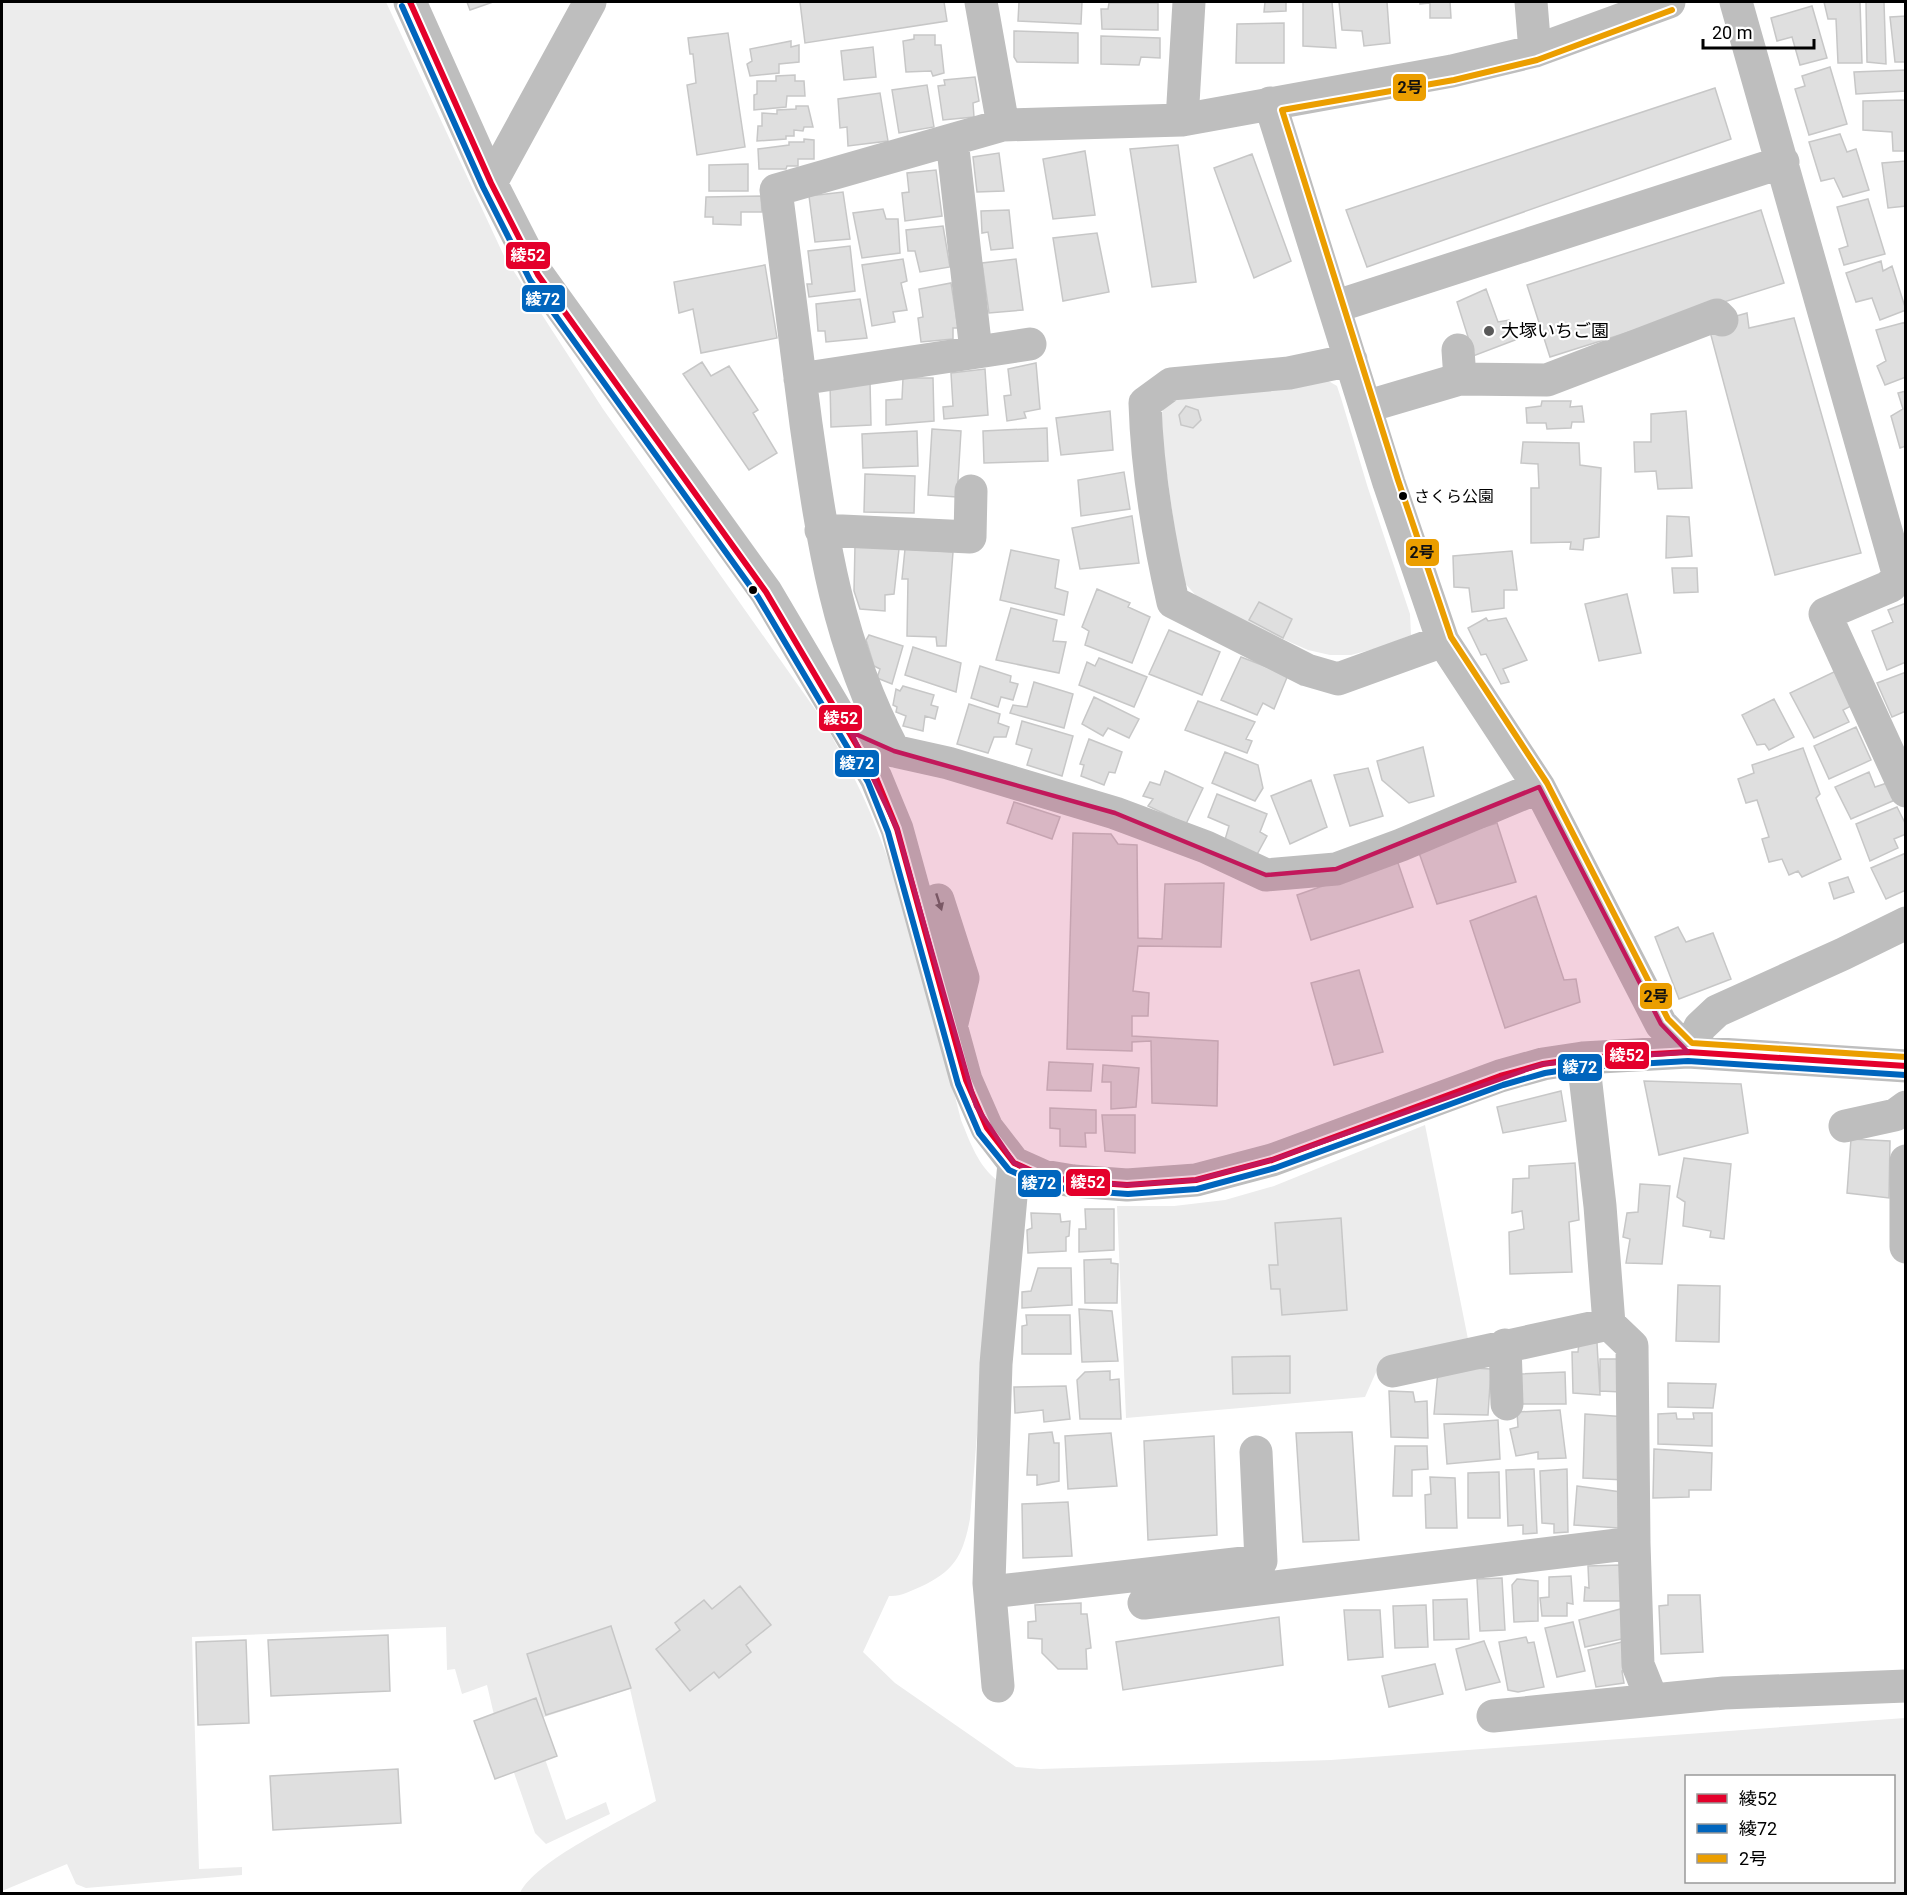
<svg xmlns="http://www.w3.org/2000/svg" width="1907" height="1895" font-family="Roboto,'Noto Sans JP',sans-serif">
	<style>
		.green { fill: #ececec; fill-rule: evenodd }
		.building { fill: #dfdfdf; stroke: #c7c7c7; stroke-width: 1.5 }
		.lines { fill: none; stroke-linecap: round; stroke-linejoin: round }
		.minor { stroke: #bebebe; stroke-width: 33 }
		.bus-1-casing { stroke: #fff; stroke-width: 10 }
		.bus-2-casing { stroke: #fff; stroke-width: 10 }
		.bus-3-casing { stroke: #fff; stroke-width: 10 }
		.bus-1 { stroke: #e4002b; stroke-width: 6 }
		.bus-2 { stroke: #0065bd; stroke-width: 6 }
		.bus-3 { stroke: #eb9e00; stroke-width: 6 }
		.oneway { fill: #686868 }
		.marked { fill: #c2185b; fill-opacity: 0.2; stroke: #c2185b; stroke-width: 4.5; stroke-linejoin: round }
		.poi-dot { fill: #595959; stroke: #fff; stroke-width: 2 }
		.bus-dot { fill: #000; stroke: #fff; stroke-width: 2 }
		.labels { text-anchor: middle; stroke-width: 4.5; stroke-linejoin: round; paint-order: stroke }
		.bus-label { font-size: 16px; fill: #000; stroke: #fff; text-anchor: start }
		.poi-label { font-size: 18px; fill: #000; stroke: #fff; text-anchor: start }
		.line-badge { stroke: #fff; stroke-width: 2 }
		.badge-label { font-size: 16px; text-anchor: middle; font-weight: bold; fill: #fff }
		.pale-badge-label { font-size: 16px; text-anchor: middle; font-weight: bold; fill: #111 }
	</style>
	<rect width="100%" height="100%" fill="#fff"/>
	<path class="green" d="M2,2H386L504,256L603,409L822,719C842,755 863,791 877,830C914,923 936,1023 961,1120C970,1142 978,1166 998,1181L970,1519C963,1555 955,1571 920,1587C910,1591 900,1597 889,1596L863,1652L895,1683L1016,1767L1040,1769L1331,1760L1905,1718V1893H520C535,1861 623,1820 656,1801L630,1689L532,1721L566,1820L606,1802L610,1814L546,1844L535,1833L529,1816L494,1715L487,1685L462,1694L455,1669L447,1670L446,1627L192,1637L199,1869L242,1867V1875L86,1888L76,1884L67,1864L2,1891ZM1686,1776H1894V1882H1686Z
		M1325,379L1337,386L1341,398L1367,485L1410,614L1411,635L1378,648L1351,655H1330L1308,650L1211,607L1198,598L1183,581L1181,574L1159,419L1166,404L1176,397Z
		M1425,1125L1469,1344L1381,1361L1365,1397L1126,1418L1117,1206H1174L1225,1200L1274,1186Z"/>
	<path class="building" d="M467,2H493L470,10Z
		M800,2H944L947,21L805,43Z
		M1019,2H1082L1081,24L1018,21Z
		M1265,2H1286V11L1264,12Z
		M1303,2H1332L1336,48L1303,46Z
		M1339,2H1387L1390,43L1364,46L1362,31L1342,30Z
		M1420,2H1450L1451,18H1430V3L1420,4Z
		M1824,2H1860L1862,63H1838L1836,19H1828Z
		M1866,2H1884L1886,64L1867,62Z
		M1109,3H1158V30L1102,29L1101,9H1108Z
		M1812,6L1827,58L1800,65L1792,37L1777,41L1771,18Z
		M1906,16V62H1895L1890,17Z
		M1284,23V63H1236L1237,24Z
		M1014,31L1078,33V63L1017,62L1014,57Z
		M728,33L745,147L697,155L687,85L696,83L693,54H690L688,38Z
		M914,35H935V45H941L944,73L933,76L931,71L906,72L903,41L914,39Z
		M1101,36L1160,38V58L1141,57L1139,65L1101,64Z
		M791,41V47L799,45V62L779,64V73L750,76L747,64L752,61L750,49Z
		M873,47L876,77L844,80L841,51Z
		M1830,67L1847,124L1809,135L1795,89L1805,86L1802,76Z
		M1906,70V91L1856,94L1854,72Z
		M795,75V81H804L805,96H787L786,107L754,110V95L757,94V81H776V76Z
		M975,77L979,101L973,103L974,117L943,120L938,86L945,85L944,80Z
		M927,85L934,127L899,133L892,90Z
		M1715,88L1731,139L1367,267L1346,210Z
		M880,93L888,141L848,146L847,127L840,128L838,99Z
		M1906,100V151H1893L1892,132L1863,130V101Z
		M796,106H808L813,127H804L803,131L794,130V136H786V139L757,141L758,126H762V113L777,114V110L796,109Z
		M1840,134L1847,152L1856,149L1869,190L1843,197L1834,178L1821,181L1809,142Z
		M804,139L814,140V159H798V166H787L786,169H759L758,149L789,145V142H804Z
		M1178,145L1196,282L1152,287L1130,149Z
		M1085,151L1095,215L1053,219L1043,159Z
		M999,153L1004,191L977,192L973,157Z
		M1252,154L1291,261L1254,278L1214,168Z
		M1906,161V206L1888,208L1882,163Z
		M748,164V191H709V165Z
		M936,170L942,216L905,221L902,193L909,192L907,173Z
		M843,192L850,239L815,242L809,196Z
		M761,196L762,212H741V225L713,224V217H705L706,197Z
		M1868,199L1885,254L1844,265L1839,249L1848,246L1837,207Z
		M883,209L886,219H898L900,253L862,258L853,213Z
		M1009,210L1013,248L991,250L988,232L982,233L981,211Z
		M1761,210L1784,283L1550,357L1527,285Z
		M943,226L950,267L920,272L915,251H908L906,230Z
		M1097,233L1109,292L1063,301L1053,238Z
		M850,246L855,291L809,297L807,284H812L808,251Z
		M903,259L907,281L901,283L907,310L893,312L895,322L872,326L862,265Z
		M1016,259L1023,310L989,313L982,263Z
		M1881,261L1883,271L1892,266L1906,310L1880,320L1872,298L1856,302L1846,273Z
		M765,265L777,338L701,353L693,309L679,313L674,282Z
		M951,283L958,328H953V339L921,342L918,318L923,317L919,289Z
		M1486,289L1498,322L1509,320L1515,340L1468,358L1469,340L1457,302Z
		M860,299L867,338L826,342L825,331H818L816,304Z
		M1747,313L1749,328L1794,318L1861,553L1775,575L1708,324Z
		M1906,322V377L1885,385L1877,366L1886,361L1876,330Z
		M702,362L711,376L729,366L758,410L753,413L777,453L749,470L683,374Z
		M1036,363L1040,409L1024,412L1026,418L1007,421L1004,396L1011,395L1008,369Z
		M985,369L988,415L944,419L943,407L953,406L951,373Z
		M903,378H933L934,421L886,425V400L902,399Z
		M870,382L871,425L831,427L830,383Z
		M1906,391V446L1900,448L1891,416L1903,409L1898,393Z
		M1542,401H1571L1570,407L1582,406L1584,422H1572L1571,428L1547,429L1546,423H1527L1526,408L1541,406Z
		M1186,406L1198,410L1201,420L1193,428L1181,425L1179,415Z
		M1110,411L1113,450L1061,455L1056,418Z
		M1686,411L1692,488L1658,489L1656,471L1635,472L1634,442H1651V414Z
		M1047,428L1048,461L984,463L983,431Z
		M932,429L961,431L957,497L928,495Z
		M917,431L918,466L863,468L862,434Z
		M1523,442L1579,443L1580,465L1601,468L1599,537L1584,539L1583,550L1570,549L1571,542L1531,543V488H1539L1538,464L1521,463Z
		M1124,472L1130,509L1081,516L1078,480Z
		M865,474L915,476L914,513L864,512Z
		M1132,516L1139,563L1080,569L1072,528Z
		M1667,516L1689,517L1692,556L1666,558Z
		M855,545L899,549L894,594L885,595V611L860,609L854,591Z
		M905,549L953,552L946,646H937L936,637L907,636L908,579H902Z
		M1011,550L1059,560L1055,588L1068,592L1064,615L1000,600Z
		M1512,551L1517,590H1504V608L1472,612L1469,588L1454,587L1453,556Z
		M1672,568H1697L1698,592L1674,593Z
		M1097,589L1130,603L1128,607L1150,617L1132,663L1085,645L1089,631L1082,627Z
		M1627,594L1641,653L1599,661L1585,604Z
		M1259,602L1292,619L1283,638L1249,620Z
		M1906,603V662L1887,670L1872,631L1893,622L1888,610Z
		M1011,608L1057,620L1053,641L1066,642L1059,673L996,660Z
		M1486,618L1488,621L1506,618L1527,660L1503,669L1509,682L1501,684L1486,654L1481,655L1468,628Z
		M1169,630L1220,652L1202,695L1149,674Z
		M869,635L903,646L892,684L877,678L880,669L874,666L866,640Z
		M913,647L961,663L956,692L905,675Z
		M1241,657L1288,675L1274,709L1263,703L1257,715L1221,700Z
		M1099,658L1147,677L1134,707L1079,685L1087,662L1095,666Z
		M980,666L1011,676L1010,682L1018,684L1013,700L1001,697L998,707L971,698Z
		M1836,671L1853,705L1843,710L1849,722L1814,738L1790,693Z
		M1906,672V711L1892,717L1877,683Z
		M1034,682L1073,694L1064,728L1010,713L1013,705L1027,707Z
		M903,686L934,695L931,705L938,707L935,719L925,716L923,731L903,726L906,716L896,712L897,707L893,705L896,689L900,691Z
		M1094,697L1139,719L1129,738L1108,728L1103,736L1082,724Z
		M1774,699L1794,737L1769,750L1765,744L1757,745L1742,715Z
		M1198,701L1255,722L1246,739L1252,741L1247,753L1185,730Z
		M969,704L1000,714L998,723L1009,727L1006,737H994L988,753L957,744Z
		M1022,721L1073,736L1062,776L1027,765L1032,749L1016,744Z
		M1856,727L1871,760L1829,779L1814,746Z
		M1089,739L1122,752L1115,773L1109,772L1104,785L1081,776L1084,765L1080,764Z
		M1423,747L1434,796L1409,803L1382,780L1377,761Z
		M1803,748L1820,794L1816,798L1841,859L1802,877L1798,871L1789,875L1782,859L1769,862L1762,839L1769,837L1757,800L1746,803L1738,779L1754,773L1752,765Z
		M1225,752L1258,765L1263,788L1255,801L1212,783Z
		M1368,768L1383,816L1350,826L1334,775Z
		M1165,771L1203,788L1186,824L1148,806L1153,799L1143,796L1150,782L1160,785Z
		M1869,772L1875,787L1887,783L1895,800L1851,819L1835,787Z
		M1311,780L1327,827L1290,844L1271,796Z
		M1217,794L1267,814L1260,832L1267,836L1255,858L1224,843L1229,826L1208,817Z
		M1014,802L1060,817L1052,839L1007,823Z
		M1897,807L1906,825V834L1894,839L1898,848L1870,861L1856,824Z
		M1497,823L1516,882L1437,904L1417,847Z
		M1073,833L1111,834L1118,844L1137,845L1138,938L1162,939L1165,884L1224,883L1221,947L1138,946L1133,991L1149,993L1148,1016H1132V1036L1218,1041L1217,1106L1152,1103L1151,1041L1132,1042V1051L1067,1049Z
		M1906,853V890L1886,899L1871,868Z
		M1397,860L1413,907L1311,940L1297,895Z
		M1848,877L1854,892L1834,899L1829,883Z
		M1536,896L1564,980L1576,979L1580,1002L1505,1028L1470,921Z
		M1678,927L1686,942L1713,933L1731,979L1679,999L1655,937Z
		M1359,970L1383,1052L1334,1065L1311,983Z
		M1049,1062L1093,1064L1091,1091L1047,1090Z
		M1103,1065L1139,1068L1136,1107L1111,1109V1082H1102Z
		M1644,1081L1741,1084L1748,1133L1659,1155Z
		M1561,1091L1566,1121L1503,1133L1497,1107Z
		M1050,1108L1096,1110V1133H1085L1086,1147L1060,1146V1129L1050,1128Z
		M1102,1115H1135V1153L1105,1151Z
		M1851,1139L1890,1141L1889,1198L1847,1193Z
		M1684,1158L1731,1164L1724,1239L1710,1237L1711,1231L1683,1226L1685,1202L1677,1197Z
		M1575,1163L1579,1220L1569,1222L1572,1272L1510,1274L1509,1232L1524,1229L1522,1211L1512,1213L1513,1179L1529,1178V1166Z
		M1640,1184L1670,1186L1662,1264L1626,1263L1630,1239L1623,1237L1627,1213L1638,1212Z
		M1085,1209H1114V1250L1079,1252V1229H1086Z
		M1031,1213L1060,1214L1061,1222L1070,1221L1069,1236L1066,1237V1251L1028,1253L1027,1230L1032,1228Z
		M1341,1218L1347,1310L1282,1315L1280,1289H1271L1269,1265H1278L1275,1223Z
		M1111,1259V1263L1118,1264L1117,1303H1085L1084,1260Z
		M1038,1268H1071L1072,1305L1022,1308V1292L1031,1291Z
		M1678,1285L1720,1286L1719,1342L1676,1341Z
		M1079,1309L1112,1311L1118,1361L1082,1362Z
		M1026,1315H1070L1071,1354H1022V1326L1027,1325Z
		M1579,1342L1597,1343L1600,1395L1573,1393L1572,1352H1578Z
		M1290,1356V1393L1233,1394L1232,1357Z
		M1600,1359H1622V1392L1600,1391Z
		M1454,1367L1491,1369L1488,1415L1434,1414L1438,1371Z
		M1110,1371V1380L1119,1379L1121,1419H1080L1077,1380L1085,1372Z
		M1565,1372L1566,1404H1518V1374Z
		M1668,1383L1716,1384L1713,1408L1668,1407Z
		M1066,1386L1070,1419L1044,1422L1043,1410L1015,1413L1014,1387Z
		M1389,1391L1413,1392L1415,1402L1427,1401L1428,1438L1391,1437Z
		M1560,1410L1566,1458L1538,1459V1452L1516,1456L1510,1429L1518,1427L1517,1412Z
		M1676,1413L1677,1419H1694L1693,1413H1712V1446L1658,1444V1414Z
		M1585,1414L1627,1417L1625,1480L1583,1478Z
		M1498,1420L1500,1459L1447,1464L1444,1424Z
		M1052,1432L1054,1443H1059V1481L1037,1485V1475H1027L1029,1434Z
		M1352,1432L1359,1540L1303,1542L1296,1433Z
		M1111,1433L1117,1486L1068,1489L1065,1436Z
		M1214,1436L1217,1535L1148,1540L1144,1441Z
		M1395,1446H1427L1428,1469L1412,1470V1496H1393Z
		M1654,1449L1712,1453L1711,1490H1689V1497L1653,1498Z
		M1534,1469L1537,1533L1523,1534V1525L1508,1526L1506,1470Z
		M1567,1469L1568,1532L1554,1533V1524L1542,1523L1540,1471Z
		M1499,1472L1500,1518H1468V1473Z
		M1430,1477L1455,1478L1457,1528H1426L1425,1495L1431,1494Z
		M1577,1486L1621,1492L1619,1528L1574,1525Z
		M1068,1502L1072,1556L1023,1558L1022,1504Z
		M1620,1565L1629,1601H1584L1585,1587L1589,1588L1588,1566Z
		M1571,1576L1573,1604L1567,1603V1616H1542L1540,1598L1549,1597V1577Z
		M1502,1578L1505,1630L1480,1631L1477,1579Z
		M1517,1579L1538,1581V1621L1514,1622L1512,1585Z
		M740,1586L771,1625L746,1645L751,1652L719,1678L714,1672L690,1691L656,1649L680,1630L675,1623L704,1600L712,1609Z
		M1668,1595H1700L1703,1652L1661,1654L1659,1606L1668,1605Z
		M1467,1599L1469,1639L1434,1640L1433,1600Z
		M1081,1603V1614H1087L1091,1648L1086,1649L1087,1669H1058L1042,1653V1639L1028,1638V1622L1036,1621L1035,1605Z
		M1426,1605L1428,1647L1395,1648L1393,1606Z
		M1624,1608L1631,1637L1585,1647L1579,1620Z
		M1344,1610H1380L1383,1657L1348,1660Z
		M1279,1617L1283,1665L1123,1690L1116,1642Z
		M1573,1622L1585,1671L1557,1677L1545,1628Z
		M611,1626L631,1688L546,1715L527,1654Z
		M388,1635L390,1691L271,1696L268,1640Z
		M1526,1637L1528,1643L1534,1642L1544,1687L1518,1692L1508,1690L1499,1642Z
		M246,1640L249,1723L198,1725L196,1642Z
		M1484,1641L1500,1682L1466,1690L1456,1649Z
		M1626,1641L1633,1668L1622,1671L1624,1683L1596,1687L1588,1650Z
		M1435,1664L1443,1694L1389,1707L1382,1676Z
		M536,1698L557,1756L495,1779L474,1721Z
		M398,1769L401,1823L273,1830L270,1776Z"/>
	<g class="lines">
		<path class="minor" d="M410,2L491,183L538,275L766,592L876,778L897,829L966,1080L987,1128L1014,1163L1043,1176L1073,1181L1127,1185L1196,1180L1272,1160L1500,1076L1543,1064L1583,1058L1688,1052L1906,1066
			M981,2L1003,125L1182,120L1452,71L1535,51L1669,2
			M1531,2L1535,51
			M1736,2L1898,573L1891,586L1825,614L1906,791
			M1270,103L1389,483L1443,641L1539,787L1661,1024L1688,1052
			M1182,120L1189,2
			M952,140L976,351
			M491,183L590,2
			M1334,307L1783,162
			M1351,360L1289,373L1171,384L1145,403C1147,471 1158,536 1173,602L1307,670L1338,679L1443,641
			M800,379L1030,344
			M1460,379L1547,380L1717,315L1722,320
			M1365,407L1460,379L1458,350
			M821,530L970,537L971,491
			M874,742L894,751L948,763L1115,813L1206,847L1266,875L1336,869L1401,845L1539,787
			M894,751C837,643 823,543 806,424C796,346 786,268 776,190L1003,125
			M938,900L963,978L952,1023
			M1688,1052L1700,1027L1717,1011L1843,954L1906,923
			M1583,1058L1600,1206L1609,1324L1632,1346L1634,1543
			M1845,1126L1895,1115L1906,1107
			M1906,1161V1247
			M1505,1345L1507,1404
			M1393,1371L1609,1324
			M990,1592L1261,1561L1256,1452
			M1144,1603L1634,1543L1638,1665L1652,1700
			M998,1686L989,1583L996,1364L1014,1163
			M1493,1716L1724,1693L1906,1686"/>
		<g class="bus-1-casing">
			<path id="bus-1" d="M410,2L491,183L538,275L766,592L876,778L897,829L966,1080L987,1128L1014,1163L1043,1176L1073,1181L1127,1185L1196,1180L1272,1160L1500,1076L1543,1064L1583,1058L1688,1052L1906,1066"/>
		</g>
		<g class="bus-2-casing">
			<path id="bus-2" d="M402,6L483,187L530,280L758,597L868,782L888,832L958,1084L979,1133L1009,1170L1040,1184L1072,1190L1128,1194L1197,1189L1275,1168L1503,1085L1545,1073L1584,1067L1688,1061L1905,1075"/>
		</g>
		<g class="bus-3-casing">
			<path id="bus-3" d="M1672,10L1537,60L1454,80L1282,110L1398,480L1451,637L1547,783L1668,1019L1692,1043L1906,1057"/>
		</g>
		<use href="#bus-1" class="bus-1"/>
		<use href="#bus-2" class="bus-2"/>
		<use href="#bus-3" class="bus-3"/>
	</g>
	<defs><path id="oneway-solid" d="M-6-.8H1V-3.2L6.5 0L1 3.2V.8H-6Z" transform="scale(1.5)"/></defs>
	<use class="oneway" href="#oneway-solid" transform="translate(939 902) rotate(72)"/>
	<path class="marked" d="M851,732L894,751L1115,813L1266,875L1336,869L1539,787L1661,1024L1688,1052L1543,1064L1272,1160L1196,1180L1127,1185L1073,1181L1043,1176L1014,1163L976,1106L897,829Z"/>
	<circle class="poi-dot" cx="1489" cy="331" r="6"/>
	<g class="bus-dot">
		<circle cx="1403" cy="496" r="5"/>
		<circle cx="753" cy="590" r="5"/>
	</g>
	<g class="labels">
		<g class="bus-label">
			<text x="1414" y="502">さくら公園</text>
		</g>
		<g class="poi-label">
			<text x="1501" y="337">大塚いちご園</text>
		</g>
	</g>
	<g class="line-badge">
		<rect x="1392" y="73" width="35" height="29" rx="6" fill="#eb9e00"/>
		<rect x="505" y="241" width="46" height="29" rx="6" fill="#e4002b"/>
		<rect x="521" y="284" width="45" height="29" rx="6" fill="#0065bd"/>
		<rect x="1405" y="538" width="35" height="29" rx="6" fill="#eb9e00"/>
		<rect x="818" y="704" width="45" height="28" rx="6" fill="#e4002b"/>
		<rect x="834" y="749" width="46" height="29" rx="6" fill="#0065bd"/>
		<rect x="1639" y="982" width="34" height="28" rx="6" fill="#eb9e00"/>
		<rect x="1604" y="1041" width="46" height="29" rx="6" fill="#e4002b"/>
		<rect x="1557" y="1053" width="46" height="29" rx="6" fill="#0065bd"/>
		<rect x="1065" y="1168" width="46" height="29" rx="6" fill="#e4002b"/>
		<rect x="1017" y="1169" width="45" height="29" rx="6" fill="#0065bd"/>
	</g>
	<g class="badge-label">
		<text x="528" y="261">綾52</text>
		<text x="543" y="305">綾72</text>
		<text x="841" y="724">綾52</text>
		<text x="857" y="769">綾72</text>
		<text x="1627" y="1061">綾52</text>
		<text x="1580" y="1073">綾72</text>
		<text x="1088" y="1188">綾52</text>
		<text x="1039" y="1189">綾72</text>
	</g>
	<g class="pale-badge-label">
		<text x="1410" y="93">2号</text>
		<text x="1422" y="558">2号</text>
		<text x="1656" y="1002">2号</text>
	</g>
	<rect width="1907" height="1895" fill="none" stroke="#000000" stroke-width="6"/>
	<rect x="1685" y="1775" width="210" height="108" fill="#ffffff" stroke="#999999" stroke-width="1.5"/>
	<rect x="1697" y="1794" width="30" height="9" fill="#e4002b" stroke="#999999" stroke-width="1.5"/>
	<text x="1739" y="1805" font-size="18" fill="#000000">綾52</text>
	<rect x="1697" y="1824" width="30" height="9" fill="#0065bd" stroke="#999999" stroke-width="1.5"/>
	<text x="1739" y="1835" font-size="18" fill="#000000">綾72</text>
	<rect x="1697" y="1854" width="30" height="9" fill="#eb9e00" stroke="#999999" stroke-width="1.5"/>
	<text x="1739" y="1865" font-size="18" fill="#000000">2号</text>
	<path d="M1703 39v9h111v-9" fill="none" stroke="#000000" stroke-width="3"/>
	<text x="1712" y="39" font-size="18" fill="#000000" stroke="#ffffff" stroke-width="4.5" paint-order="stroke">20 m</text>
</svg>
